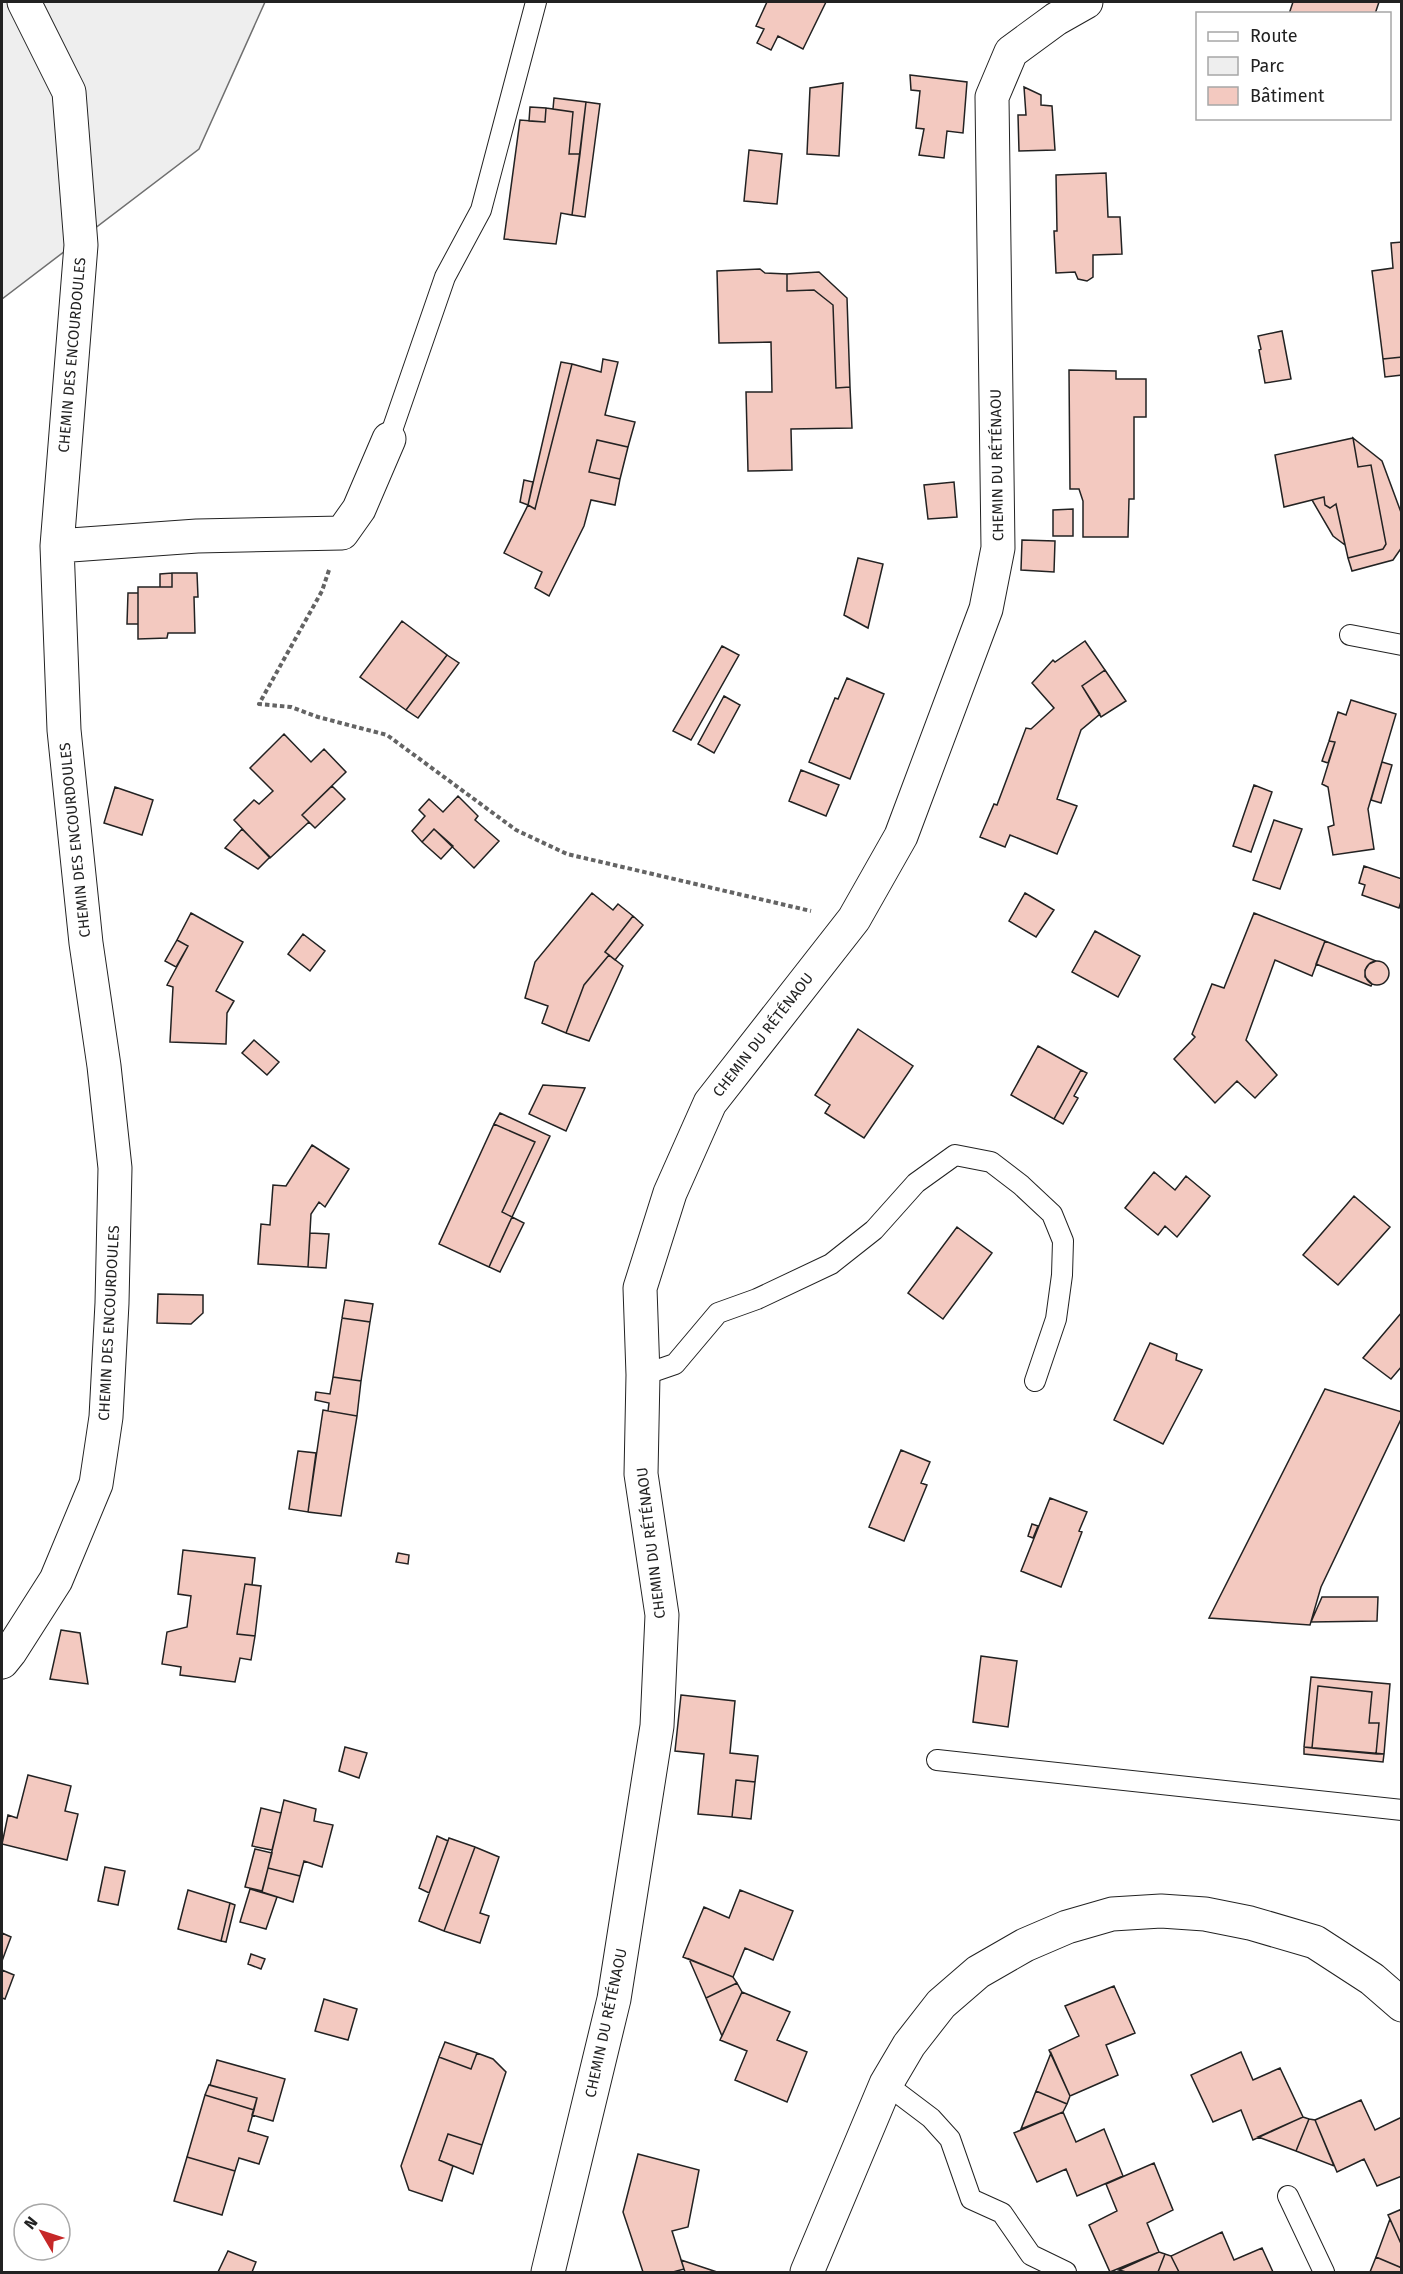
<svg xmlns="http://www.w3.org/2000/svg" width="1403" height="2274" font-family="'Fira Sans',sans-serif">
	<style>
		.green { fill: #eee; stroke: #6f6f6f; stroke-width: 1.5 }
		.building { fill: #f3c9c0; stroke: #222; stroke-width: 1.5 }
		.lines { fill: none; stroke-linecap: round; stroke-linejoin: round }
		.service-casing { stroke: #222; stroke-width: 22 }
		.minor-casing { stroke: #222; stroke-width: 35 }
		.secondary-casing { stroke: #222; stroke-width: 35 }
		.path { stroke: #646464; stroke-width: 4; stroke-dasharray: 4.5 3; stroke-linecap: butt }
		.service { stroke: #fff; stroke-width: 20 }
		.minor { stroke: #fff; stroke-width: 33 }
		.secondary { stroke: #fff; stroke-width: 33 }
		.labels { text-anchor: middle; stroke-width: 4.5; stroke-linejoin: round; paint-order: stroke }
		.street-label { font-size: 15px; fill: #222; stroke: #fff }
	</style>
	<rect width="100%" height="100%" fill="#fff"/>
	<path class="green" d="M2,2H265L199,149L2,299Z"/>
	<path class="building" d="M767,2H826L803,49L778,36L771,50L757,43L764,29L756,26Z
		M1293,2H1379L1375,14H1289Z
		M910,75L967,82L963,133L947,131L944,158L919,155L924,129L916,128L920,91L911,90Z
		M843,83L839,156L807,154L810,88Z
		M1024,87L1041,95V105L1052,106L1055,150L1019,151L1018,115H1026Z
		M554,98L586,102L580,154H569L573,112L553,109Z
		M586,102L600,104L585,217L572,215Z
		M530,107L546,108L545,122L529,121Z
		M546,108L573,112L569,154H580L572,215L561,213L556,244L504,239L520,120L545,122Z
		M749,150L782,154L777,204L744,201Z
		M1106,173L1108,217H1120L1122,254L1093,255V277L1087,281L1078,279L1075,272L1056,273L1054,231H1057L1056,175Z
		M1402,242V357L1383,359L1372,271L1393,268L1391,243Z
		M760,269L765,273L787,274V291L814,290L833,305L836,388L850,387L852,428L791,429L792,470L748,471L746,392H772L771,342L719,343L717,271Z
		M819,272L847,298L850,387L836,388L833,305L814,290L787,291V274Z
		M1282,331L1291,379L1265,383L1259,350L1261,349L1258,336Z
		M1402,357V375L1385,377L1383,359Z
		M603,359L618,362L605,415L635,422L628,447L597,440L589,472L620,479L615,505L591,500L584,526L549,596L535,588L542,572L504,553L528,505L535,509L572,364L601,372Z
		M561,362L572,364L535,509L528,505Z
		M1069,370L1116,371V379H1146V417H1134V499H1129L1128,537H1083V501L1079,489H1070Z
		M1353,438L1358,467L1371,465L1386,544L1383,549L1348,558L1336,504L1330,508L1325,505L1324,497L1284,507L1275,455Z
		M1353,438L1382,461L1402,515V547L1393,560L1352,571L1348,558L1383,549L1386,544L1371,465L1358,467Z
		M597,440L628,447L620,479L589,472Z
		M524,480L533,482L528,505L520,502Z
		M954,482L957,517L928,519L924,485Z
		M1324,497L1325,505L1330,508L1336,504L1345,545L1333,536L1312,500Z
		M1073,509V536H1053V510Z
		M1022,540L1055,541L1054,572L1021,570Z
		M858,558L883,564L868,628L844,615Z
		M172,573V587H160V574Z
		M172,573H197L198,597H194L195,633H168L167,638L138,639V587H172Z
		M128,593H138V624H127Z
		M402,621L447,655L406,710L360,677Z
		M1085,641L1105,670L1082,686L1100,714L1081,730L1057,799L1077,806L1057,854L1010,835L1005,847L980,837L994,804L997,805L1026,728L1031,729L1054,708L1032,683L1053,660L1055,662Z
		M722,646L739,655L691,740L673,731Z
		M447,655L459,663L418,718L406,710Z
		M1105,670L1126,701L1101,717L1082,686Z
		M847,678L884,694L850,779L809,762L835,698L838,699Z
		M724,696L740,705L714,753L698,744Z
		M1351,700L1396,714L1368,809L1374,849L1333,855L1328,827L1334,825L1328,787L1322,784L1335,742L1329,741L1338,712L1346,715Z
		M284,734L311,762L324,749L346,772L302,815L309,822L270,858L234,820L254,800L259,804L273,791L250,768Z
		M1329,741L1335,742L1328,763L1322,761Z
		M1382,762L1392,765L1381,803L1371,800Z
		M801,770L839,785L826,816L789,801Z
		M1254,785L1272,792L1251,852L1233,846Z
		M332,786L345,799L315,828L302,815Z
		M115,787L153,800L142,835L104,823Z
		M458,796L478,816L475,820L499,841L474,868L434,829L422,842L412,831L425,816L419,810L429,799L443,812Z
		M1274,820L1302,829L1280,889L1253,880Z
		M242,829L270,857L258,869L225,848Z
		M434,829L453,846L441,859L422,842Z
		M1364,866L1402,879V898L1399,908L1362,895L1365,885L1359,883Z
		M592,893L613,910L618,904L633,916L605,952L609,955L584,985L566,1033L542,1023L548,1006L525,998L535,962Z
		M1025,893L1054,910L1036,937L1009,921Z
		M191,913L243,942L216,991L234,1001L227,1013L226,1044L170,1042L173,987L167,985L188,946L177,940Z
		M1254,913L1325,941L1312,976L1275,960L1246,1040L1277,1075L1255,1098L1237,1081L1215,1103L1174,1059L1195,1037L1192,1034L1212,984L1224,988Z
		M633,916L643,925L615,960L605,952Z
		M1095,931L1140,956L1118,997L1072,972Z
		M303,934L325,951L310,971L288,954Z
		M177,940L188,946L176,967L165,961Z
		M1325,941L1376,961L1369,964L1365,970V977L1372,984L1371,986L1316,964Z
		M609,955L623,966L589,1041L566,1033L584,985Z
		M1365 973a12 12 0 1 1 24 0a12 12 0 1 1-24 0Z
		M858,1029L913,1066L864,1138L825,1113L830,1105L815,1095Z
		M254,1040L279,1062L267,1075L242,1053Z
		M1038,1046L1081,1070L1054,1119L1011,1095Z
		M1081,1070L1087,1073L1074,1096L1078,1098L1063,1124L1054,1119Z
		M543,1085L585,1088L566,1131L529,1114Z
		M500,1113L550,1136L512,1217L502,1212L535,1142L494,1124Z
		M494,1124L535,1142L502,1212L512,1217L489,1267L439,1244Z
		M312,1145L349,1169L325,1207L319,1202L311,1214L308,1267L258,1264L261,1224L270,1225L273,1185L286,1186Z
		M1154,1172L1175,1190L1186,1176L1210,1196L1177,1237L1165,1226L1158,1235L1125,1208Z
		M1354,1196L1390,1227L1338,1285L1303,1255Z
		M512,1217L524,1223L500,1272L489,1267Z
		M957,1227L992,1253L943,1319L908,1293Z
		M310,1233L329,1234L326,1268L308,1267Z
		M158,1294L203,1295V1313L191,1324L157,1323Z
		M345,1300L373,1304L370,1322L342,1318Z
		M1402,1312V1366L1391,1379L1363,1358Z
		M342,1318L370,1322L361,1381L333,1377Z
		M1150,1343L1177,1354L1176,1360L1202,1370L1163,1444L1114,1420Z
		M333,1377L361,1381L357,1416L328,1411L329,1403L315,1400L316,1392L330,1394Z
		M1325,1389L1402,1412V1417L1321,1587L1310,1625L1209,1618Z
		M323,1410L357,1416L341,1516L308,1512Z
		M901,1450L930,1462L921,1483L927,1485L904,1541L869,1527Z
		M298,1451L316,1453L308,1512L289,1509Z
		M1050,1498L1087,1512L1079,1531L1082,1532L1061,1587L1021,1571Z
		M1032,1524L1038,1526L1033,1538L1028,1536Z
		M183,1550L255,1558L252,1585L245,1584L237,1634L255,1636L251,1660L240,1658L235,1682L180,1675L181,1667L162,1664L167,1632L187,1627L191,1596L178,1594Z
		M398,1553L409,1555L408,1564L396,1562Z
		M245,1584L261,1586L255,1636L237,1634Z
		M1322,1597H1378L1377,1621L1311,1622Z
		M61,1630L80,1633L88,1684L50,1679Z
		M981,1656L1017,1661L1008,1727L973,1722Z
		M1311,1677L1390,1684L1384,1754H1376L1379,1723H1369L1372,1692L1318,1686L1312,1748L1304,1747Z
		M1318,1686L1372,1692L1369,1723H1379L1376,1754L1312,1748Z
		M681,1695L735,1701L730,1753L758,1756L755,1782L736,1780L732,1817L698,1814L704,1754L675,1751Z
		M345,1747L367,1753L359,1778L339,1771Z
		M1304,1747L1384,1754L1383,1762L1304,1754Z
		M28,1775L71,1786L65,1811L78,1814L67,1860L2,1844L8,1815L17,1818Z
		M736,1780L755,1782L751,1819L732,1817Z
		M284,1800L316,1809L314,1821L333,1825L322,1867L304,1861L300,1876L268,1868Z
		M261,1808L281,1813L272,1850L252,1846Z
		M437,1836L448,1841L429,1893L419,1888Z
		M449,1838L475,1847L444,1931L419,1921Z
		M475,1847L499,1857L480,1913L489,1916L480,1943L444,1931Z
		M255,1849L272,1853L262,1891L245,1887Z
		M105,1867L125,1871L118,1905L98,1901Z
		M268,1868L300,1876L293,1902L262,1892Z
		M250,1889L277,1897L266,1929L240,1922Z
		M188,1890L230,1903L221,1941L178,1929Z
		M740,1890L793,1911L773,1960L745,1948L733,1977L683,1957L704,1907L729,1918Z
		M230,1903L235,1905L226,1942L221,1941Z
		M2,1933L11,1937L2,1961Z
		M251,1954L265,1959L261,1969L248,1964Z
		M689,1959L733,1977L737,1983L706,1998Z
		M2,1970L14,1975L5,1999L2,1998Z
		M737,1983L742,1992L722,2036L706,1998Z
		M1114,1986L1135,2033L1106,2045L1118,2075L1070,2096L1049,2050L1079,2036L1065,2006Z
		M742,1992L790,2012L777,2040L807,2052L787,2102L735,2080L747,2051L720,2040Z
		M324,1999L357,2009L348,2040L315,2031Z
		M445,2042L477,2053L471,2069L439,2057Z
		M1241,2052L1253,2080L1280,2068L1303,2117L1253,2140L1241,2110L1213,2122L1191,2075Z
		M477,2053L493,2059L506,2072L482,2145L448,2134L439,2160L453,2166L442,2201L409,2190L401,2166L439,2057L471,2069Z
		M1051,2053L1070,2096L1067,2104L1036,2091Z
		M217,2060L285,2079L273,2121L252,2115L257,2098L210,2085Z
		M209,2085L257,2098L254,2110L205,2095Z
		M1036,2091L1067,2104L1063,2112L1021,2129Z
		M205,2095L254,2110L248,2131L268,2137L259,2164L239,2158L235,2171L187,2157Z
		M1361,2100L1375,2130L1402,2117V2176L1377,2186L1364,2159L1337,2172L1315,2120Z
		M1063,2112L1076,2142L1104,2129L1123,2176L1077,2196L1066,2169L1037,2182L1014,2133Z
		M1303,2117L1309,2119L1296,2151L1258,2137Z
		M1309,2119L1315,2120L1334,2166L1296,2151Z
		M448,2134L482,2145L473,2174L439,2160Z
		M638,2154L699,2170L688,2227L672,2231L684,2269L673,2272H643L623,2212Z
		M187,2157L235,2171L222,2215L174,2201Z
		M1154,2163L1173,2210L1147,2223L1159,2252L1110,2272L1089,2225L1117,2211L1106,2184Z
		M1402,2209V2246L1388,2215Z
		M1390,2219L1402,2246V2268L1376,2257Z
		M1222,2232L1234,2260L1262,2248L1273,2272H1179L1171,2256Z
		M228,2251L256,2262L252,2272H218Z
		M1159,2252L1165,2254L1158,2272H1126L1119,2270Z
		M1165,2254L1171,2256L1179,2272H1158Z
		M1376,2257L1402,2268V2272H1370Z
		M681,2260L717,2272H685Z"/>
	<g class="lines">
		<g class="service-casing">
			<path id="service" d="M389,439L445,277L481,210L536,2
				M1350,635L1402,645
				M643,1375L675,1364L718,1313L757,1299L831,1264L874,1230L916,1183L955,1155L991,1162L1021,1185L1052,1214L1063,1241L1062,1275L1056,1319L1035,1381
				M937,1760L1402,1810
				M886,2084L931,2118L950,2139L971,2199L1002,2213L1031,2255L1066,2272
				M1288,2196L1324,2272"/>
		</g>
		<g class="minor-casing">
			<path id="minor" d="M57,546L197,536L342,533L359,509L389,439
				M2,1662L10,1652L56,1580L96,1484L106,1417L112,1303L115,1168L104,1066L86,943L64,730L57,546L81,245L69,92L24,2
				M548,2272L614,1999L657,1726L662,1615L641,1474L643,1375L640,1288L670,1193L710,1103L854,919L901,836L986,609L998,548L992,97L1011,52L1056,19L1086,2"/>
		</g>
		<g class="secondary-casing">
			<path id="secondary" d="M807,2272L886,2084L909,2045L941,2004L978,1972L1025,1945L1067,1927L1112,1914L1161,1911L1205,1914L1250,1923L1315,1942L1372,1979L1402,2005"/>
		</g>
		<path class="path" d="M329,570L322,591L259,704L291,707L318,717L387,735L516,830L567,854L811,911"/>
		<use href="#service" class="service"/>
		<use href="#minor" class="minor"/>
		<use href="#secondary" class="secondary"/>
	</g>
	<g class="labels">
		<g class="street-label">
			<text transform="translate(72 355) rotate(-85)" y="5">CHEMIN DES ENCOURDOULES</text>
			<text transform="translate(997 465) rotate(-91)" y="5">CHEMIN DU RÉTÉNAOU</text>
			<text transform="translate(75 840) rotate(-96)" y="5">CHEMIN DES ENCOURDOULES</text>
			<text transform="translate(763 1035) rotate(-52)" y="5">CHEMIN DU RÉTÉNAOU</text>
			<text transform="translate(109 1323) rotate(-87)" y="5">CHEMIN DES ENCOURDOULES</text>
			<text transform="translate(651 1543) rotate(-97)" y="5">CHEMIN DU RÉTÉNAOU</text>
			<text transform="translate(606 2023) rotate(-78)" y="5">CHEMIN DU RÉTÉNAOU</text>
		</g>
	</g>
	<rect width="1403" height="2274" fill="none" stroke="#222222" stroke-width="6"/>
	<rect x="1196" y="12" width="195" height="108" fill="#ffffff" stroke="#a7a7a7" stroke-width="1.5"/>
	<rect x="1208" y="32" width="30" height="9" fill="#ffffff" stroke="#a7a7a7" stroke-width="1.5"/>
	<text x="1250" y="42" font-size="18" fill="#222222">Route</text>
	<rect x="1208" y="57" width="30" height="18" fill="#eeeeee" stroke="#a7a7a7" stroke-width="1.5"/>
	<text x="1250" y="72" font-size="18" fill="#222222">Parc</text>
	<rect x="1208" y="87" width="30" height="18" fill="#f3c9c0" stroke="#a7a7a7" stroke-width="1.5"/>
	<text x="1250" y="102" font-size="18" fill="#222222">Bâtiment</text>
	<g transform="translate(42 2232) rotate(309)"><circle r="28" fill="#ffffff" stroke="#a7a7a7" stroke-width="1.5"/>
	<path d="M0-4.5L10 22L0 15L-10 22Z" fill="#c62828"/>
	<text y="-9" font-size="16" font-weight="bold" text-anchor="middle" fill="#222222">N</text>
	</g>
</svg>
